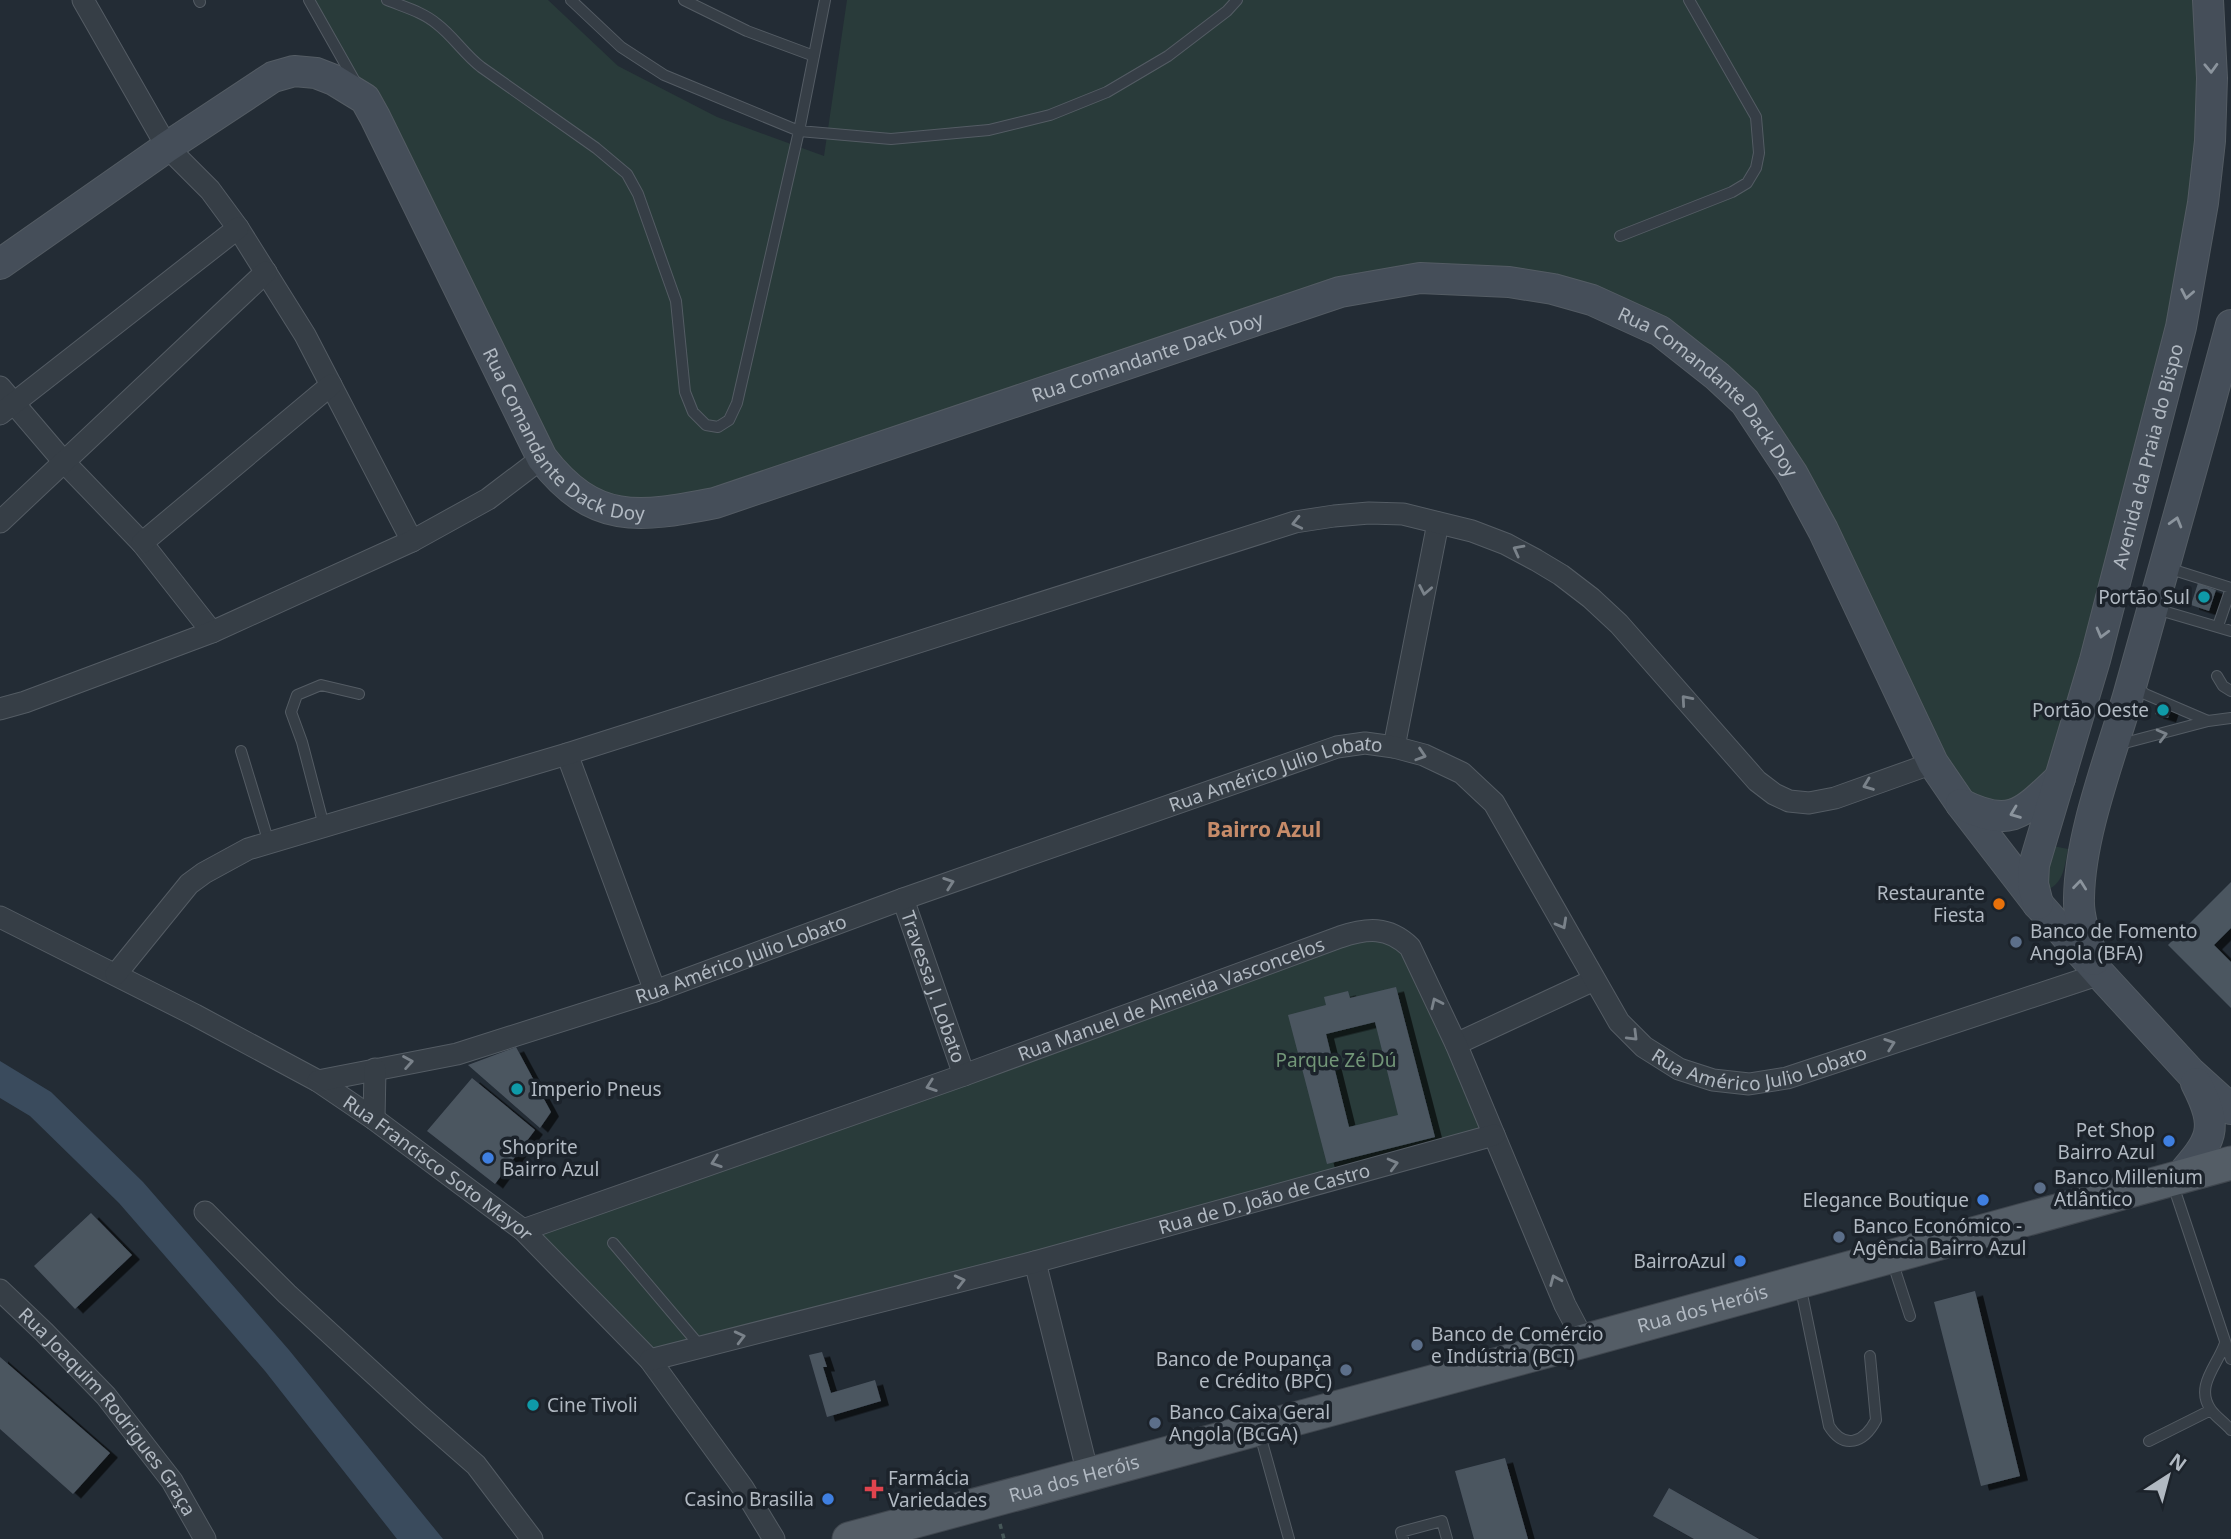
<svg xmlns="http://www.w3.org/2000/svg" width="2231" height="1539" font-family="'Noto Sans',sans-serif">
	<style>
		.green { fill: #293b3a }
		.water { fill: #3a4b5d }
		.building { fill: #4c5661; fill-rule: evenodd; filter: url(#shadow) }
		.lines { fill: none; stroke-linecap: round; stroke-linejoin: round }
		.lane-casing { stroke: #545c64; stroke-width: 12 }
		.street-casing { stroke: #545c64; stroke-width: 23 }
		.secondary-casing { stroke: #545c64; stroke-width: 32 }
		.primary-casing { stroke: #40474f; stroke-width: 35 }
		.path { stroke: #465758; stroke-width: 3.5; stroke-dasharray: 5 5; stroke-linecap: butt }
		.lane { stroke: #363e46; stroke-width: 10 }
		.street { stroke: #363e46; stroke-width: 21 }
		.secondary { stroke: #454e59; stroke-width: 30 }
		.primary { stroke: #545d66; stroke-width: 33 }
		.oneway { stroke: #8b949d }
		.oneway2 { stroke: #7a828a }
		.culture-dot { fill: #0f9aa8; stroke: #1c232b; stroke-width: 2.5 }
		.food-dot { fill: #e8710a; stroke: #1c232b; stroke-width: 2.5 }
		.service-dot { fill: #5c6f8a; stroke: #1c232b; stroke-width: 2.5 }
		.shop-dot { fill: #3f7fe0; stroke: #1c232b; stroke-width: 2.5 }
		.health-dot { fill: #e0444e; stroke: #1c232b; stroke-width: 2.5 }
		.labels { text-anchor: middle; stroke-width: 7; stroke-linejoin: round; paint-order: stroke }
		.street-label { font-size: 19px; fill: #b1b9c2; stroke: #1c232b }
		.poi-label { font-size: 19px; fill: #b1b9c2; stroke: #1c232b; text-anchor: start }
		.park-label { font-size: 19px; fill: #729678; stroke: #1c232b }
		.neighbourhood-label { font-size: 21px; font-weight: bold; fill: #c68b69; stroke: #1c232b }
	</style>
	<defs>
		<filter id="shadow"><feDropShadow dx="8" dy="4.5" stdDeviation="0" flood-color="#0009"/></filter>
	</defs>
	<rect width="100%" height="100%" fill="#232c35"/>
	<path class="green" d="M311,0H548L618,66L717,117L824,156L847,0H2208L2210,141L2095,660L2037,800L1961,804L1748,406L1631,316L1420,278L666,511L571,491Z
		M2048,845L2068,849C2065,864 2064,882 2049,889L2042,872Z
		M1340,937L1401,939L1494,1135L650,1360L523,1230Z"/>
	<path class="water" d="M0,1061L51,1092L143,1182L289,1350L443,1539H397L265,1371L119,1203L30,1116L0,1098Z"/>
	<path class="building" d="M2198,583L2216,590L2209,611L2191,605Z
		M2158,702L2172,706L2168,718L2155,714Z
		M2231,882V928L2214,945L2231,962V1008L2168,945Z
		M1396,987L1435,1137L1327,1164L1288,1015L1326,1005L1324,997L1348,991L1350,998ZM1375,1022L1398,1115L1349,1127L1326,1034Z
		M516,1047L551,1112L540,1128L468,1065Z
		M472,1078L535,1130L495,1184L427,1131Z
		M91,1213L132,1255L75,1309L34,1266Z
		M1975,1291L2020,1476L1981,1486L1934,1302Z
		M822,1352L827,1367H823L831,1393L875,1380L881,1401L827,1417L809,1355Z
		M0,1357L110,1453L73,1494L0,1429Z
		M1505,1458L1528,1539H1474L1455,1471Z
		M1669,1488L1759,1539H1694L1653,1516Z"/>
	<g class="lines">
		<g class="lane-casing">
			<path id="lane" d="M199,0L200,2
				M309,0L357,85
				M387,0C404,7 423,12 437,24C453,36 464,54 481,67L596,148L627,174L638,194L676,301L685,392L693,412L706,425L718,427L729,420L737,403L799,131L825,0
				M571,0L621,47L664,75L799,131L891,139L989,130L1050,115L1107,92L1168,56L1227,11L1237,0
				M684,0L747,31L814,56
				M1620,236L1732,192L1747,183L1756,168L1759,153L1756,117L1689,0
				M2167,565L2177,571L2231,588
				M2155,614L2163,611L2231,631
				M2218,626L2231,588
				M2217,676L2223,686L2231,691
				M2136,686L2145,694L2208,721
				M2117,745L2208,721L2231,718
				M241,751L269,843
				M324,826L302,742L291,712L297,695L321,685L359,694
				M2177,1197L2231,1359
				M613,1243L701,1347
				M1896,1273L1910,1316
				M1803,1299L1829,1426C1844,1450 1864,1443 1876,1420L1870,1356
				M2225,1343C2218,1365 2194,1386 2211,1410C2216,1417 2225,1423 2231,1430
				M2149,1441L2211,1410
				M1262,1442L1289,1539
				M1403,1539L1401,1532L1442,1521L1447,1539"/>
		</g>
		<g class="street-casing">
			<g id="street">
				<path d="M83,0L167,147L210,190L238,228L305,335L412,541"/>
				<path d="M0,387L64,462L142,543L212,632"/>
				<path d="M0,414L238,228"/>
				<path d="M0,522L266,272"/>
				<path d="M142,543L331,385"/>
				<path d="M0,709L25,702L212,632L412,541L488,499L542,458"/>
				<path d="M1394,747L1438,523"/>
				<path d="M567,754L655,991"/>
				<path id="s1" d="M903,899L964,1075"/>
				<path id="s2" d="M0,917L195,1015L318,1081L374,1119L523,1230L650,1360L743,1488L774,1539"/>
				<path d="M116,974L189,884L204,873L248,849L567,754L1295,522L1334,516L1369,513L1403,514L1472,531L1506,544L1536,560L1561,575L1591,598L1619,624L1757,781L1774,794L1789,801L1809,803L1835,798L1933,763"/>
				<path d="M1456,1044L1594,980"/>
				<path id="s3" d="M318,1081L457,1054L655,991L903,899L1337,747L1365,743L1394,747L1424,755L1462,773L1494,803L1619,1022L1644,1047L1679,1069L1713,1080L1749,1084L1787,1078L2100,974"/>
				<path d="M374,1119L375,1069"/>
				<path d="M205,1212L287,1294L420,1416L476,1465L532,1539"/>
				<path id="s4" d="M523,1230L964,1075L1340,937C1367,928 1388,926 1410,947L1456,1044L1565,1305L1584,1341"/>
				<path d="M1035,1262L1088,1474"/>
				<path id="s5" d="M0,1290L44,1332L106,1396L172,1481L205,1539"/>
				<path id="s6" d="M650,1360L1035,1262L1494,1135"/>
			</g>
		</g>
		<g class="secondary-casing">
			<g id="secondary">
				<path id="s7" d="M0,264L167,147L273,77L294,71L316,73L334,80L365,99L375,117L542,458C594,525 638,518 715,503L1340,292L1420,278L1509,282L1553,289L1592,300L1660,331L1717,376L1745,402L1792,473L1823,530L1933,763L1961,804L2038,904L2100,974L2191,1073L2231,1109"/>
				<path d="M1961,804C2011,829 2023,813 2060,778"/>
				<path id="s8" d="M2038,904L2033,884L2034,865L2095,660L2181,327L2203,203L2210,141L2212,78L2208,0"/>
				<path d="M2094,960C2087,941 2078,919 2079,898C2080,833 2111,756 2129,693C2164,571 2198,448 2231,325"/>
				<path d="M2179,1178C2212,1140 2220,1130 2196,1083"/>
			</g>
		</g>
		<g class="primary-casing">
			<g id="primary">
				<path id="s9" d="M849,1539L1584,1341L2231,1163"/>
			</g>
		</g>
		<path class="path" d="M1000,1524L1004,1539"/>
		<use href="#lane" class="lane"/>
		<use href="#street" class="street"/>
		<use href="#secondary" class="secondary"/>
		<use href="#primary" class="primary"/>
	</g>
	<defs><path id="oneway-chevron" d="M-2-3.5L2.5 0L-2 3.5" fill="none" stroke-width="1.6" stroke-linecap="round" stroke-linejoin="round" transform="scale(1.75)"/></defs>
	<g class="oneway">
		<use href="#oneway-chevron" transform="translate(2211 68) rotate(88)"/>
		<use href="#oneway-chevron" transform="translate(2187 294) rotate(101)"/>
		<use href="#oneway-chevron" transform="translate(2176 522) rotate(-74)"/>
		<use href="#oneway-chevron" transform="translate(2102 633) rotate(105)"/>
		<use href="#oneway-chevron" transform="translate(2015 813) rotate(159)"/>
		<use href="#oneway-chevron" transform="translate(2080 885) rotate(-84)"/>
	</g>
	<g class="oneway2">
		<use href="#oneway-chevron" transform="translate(1297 523) rotate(167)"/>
		<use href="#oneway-chevron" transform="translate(1518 550) rotate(-152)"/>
		<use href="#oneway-chevron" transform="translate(1425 590) rotate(101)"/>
		<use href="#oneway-chevron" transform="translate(1686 700) rotate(-131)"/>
		<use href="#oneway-chevron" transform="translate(2162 735) rotate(-15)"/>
		<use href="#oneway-chevron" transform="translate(1421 755) rotate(18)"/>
		<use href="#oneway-chevron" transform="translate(1868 785) rotate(159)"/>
		<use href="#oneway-chevron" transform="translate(949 883) rotate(-19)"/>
		<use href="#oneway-chevron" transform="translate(1562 924) rotate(61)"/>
		<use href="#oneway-chevron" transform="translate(1436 1003) rotate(-115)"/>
		<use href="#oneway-chevron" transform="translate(1633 1036) rotate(45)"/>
		<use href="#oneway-chevron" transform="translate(1890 1044) rotate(-19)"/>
		<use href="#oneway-chevron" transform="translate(408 1062) rotate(-10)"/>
		<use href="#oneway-chevron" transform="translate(931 1086) rotate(161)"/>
		<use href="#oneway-chevron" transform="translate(716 1162) rotate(161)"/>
		<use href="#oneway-chevron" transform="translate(1393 1164) rotate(-15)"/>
		<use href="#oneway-chevron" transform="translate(1555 1280) rotate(-113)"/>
		<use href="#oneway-chevron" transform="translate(960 1281) rotate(-14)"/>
		<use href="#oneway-chevron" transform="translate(740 1337) rotate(-14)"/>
	</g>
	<g class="culture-dot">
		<circle cx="2204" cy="597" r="7"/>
		<circle cx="2163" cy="710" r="7"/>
		<circle cx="517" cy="1089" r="7"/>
		<circle cx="533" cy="1405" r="7"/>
	</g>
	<circle class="food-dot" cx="1999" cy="904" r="7"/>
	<g class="service-dot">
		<circle cx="2016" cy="942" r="7"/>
		<circle cx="2040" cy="1188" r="7"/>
		<circle cx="1839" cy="1237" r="7"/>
		<circle cx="1417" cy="1345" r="7"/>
		<circle cx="1346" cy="1370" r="7"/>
		<circle cx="1155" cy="1423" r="7"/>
	</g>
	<g class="shop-dot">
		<circle cx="2169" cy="1141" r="7"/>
		<circle cx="488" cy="1158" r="7"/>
		<circle cx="1983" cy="1200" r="7"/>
		<circle cx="1740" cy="1261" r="7"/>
		<circle cx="828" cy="1499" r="7"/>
	</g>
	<path class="health-dot" d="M870.5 1478.5h7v7h7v7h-7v7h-7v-7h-7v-7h7z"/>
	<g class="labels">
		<g class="street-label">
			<text dy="7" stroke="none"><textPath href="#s7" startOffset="1480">Rua Comandante Dack Doy</textPath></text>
			<text dy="7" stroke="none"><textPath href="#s7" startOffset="2090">Rua Comandante Dack Doy</textPath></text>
			<text dy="7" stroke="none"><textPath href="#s7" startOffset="831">Rua Comandante Dack Doy</textPath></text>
			<text dy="7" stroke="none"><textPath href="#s8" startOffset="464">Avenida da Praia do Bispo</textPath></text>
			<text dy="7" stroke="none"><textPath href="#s3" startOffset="1008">Rua Américo Julio Lobato</textPath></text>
			<text dy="7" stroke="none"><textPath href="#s3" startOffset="441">Rua Américo Julio Lobato</textPath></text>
			<text dy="7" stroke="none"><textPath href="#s1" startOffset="93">Travessa J. Lobato</textPath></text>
			<text dy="7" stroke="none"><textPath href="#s4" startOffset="688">Rua Manuel de Almeida Vasconcelos</textPath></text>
			<text dy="7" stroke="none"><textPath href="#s3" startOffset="1659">Rua Américo Julio Lobato</textPath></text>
			<text dy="7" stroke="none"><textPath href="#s2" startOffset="506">Rua Francisco Soto Mayor</textPath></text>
			<text dy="7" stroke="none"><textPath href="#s6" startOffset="635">Rua de D. João de Castro</textPath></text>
			<text dy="7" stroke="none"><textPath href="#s9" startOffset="884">Rua dos Heróis</textPath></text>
			<text dy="7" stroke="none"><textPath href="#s5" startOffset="163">Rua Joaquim Rodrigues Graça</textPath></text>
			<text dy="7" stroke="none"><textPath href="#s9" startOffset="233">Rua dos Heróis</textPath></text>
		</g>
		<g class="poi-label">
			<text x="2190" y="604" text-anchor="end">Portão Sul</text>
			<text x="2149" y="717" text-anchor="end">Portão Oeste</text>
			<text x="1985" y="900" text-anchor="end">Restaurante<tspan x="1985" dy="22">Fiesta</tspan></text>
			<text x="2030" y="938">Banco de Fomento<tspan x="2030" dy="22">Angola (BFA)</tspan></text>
			<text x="531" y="1096">Imperio Pneus</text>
			<text x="2155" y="1137" text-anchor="end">Pet Shop<tspan x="2155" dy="22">Bairro Azul</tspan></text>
			<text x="502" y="1154">Shoprite<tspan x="502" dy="22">Bairro Azul</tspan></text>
			<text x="2054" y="1184">Banco Millenium<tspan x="2054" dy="22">Atlântico</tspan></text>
			<text x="1969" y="1207" text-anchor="end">Elegance Boutique</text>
			<text x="1853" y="1233">Banco Económico -<tspan x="1853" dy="22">Agência Bairro Azul</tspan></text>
			<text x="1726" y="1268" text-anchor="end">BairroAzul</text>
			<text x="1431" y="1341">Banco de Comércio<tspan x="1431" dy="22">e Indústria (BCI)</tspan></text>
			<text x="1332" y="1366" text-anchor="end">Banco de Poupança<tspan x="1332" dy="22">e Crédito (BPC)</tspan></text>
			<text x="547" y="1412">Cine Tivoli</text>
			<text x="1169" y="1419">Banco Caixa Geral<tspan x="1169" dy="22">Angola (BCGA)</tspan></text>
			<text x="888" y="1485">Farmácia<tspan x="888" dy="22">Variedades</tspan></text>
			<text x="814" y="1506" text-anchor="end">Casino Brasilia</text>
		</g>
		<g class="park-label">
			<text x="1336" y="1067">Parque Zé Dú</text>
		</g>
		<g class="neighbourhood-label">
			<text x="1264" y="837">Bairro Azul</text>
		</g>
	</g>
	<g transform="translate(2168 1476) rotate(36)" stroke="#1c232b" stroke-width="5" paint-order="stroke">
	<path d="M0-5L12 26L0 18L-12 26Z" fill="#b1b9c2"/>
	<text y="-10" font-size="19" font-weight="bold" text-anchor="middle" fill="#b1b9c2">N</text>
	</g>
</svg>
